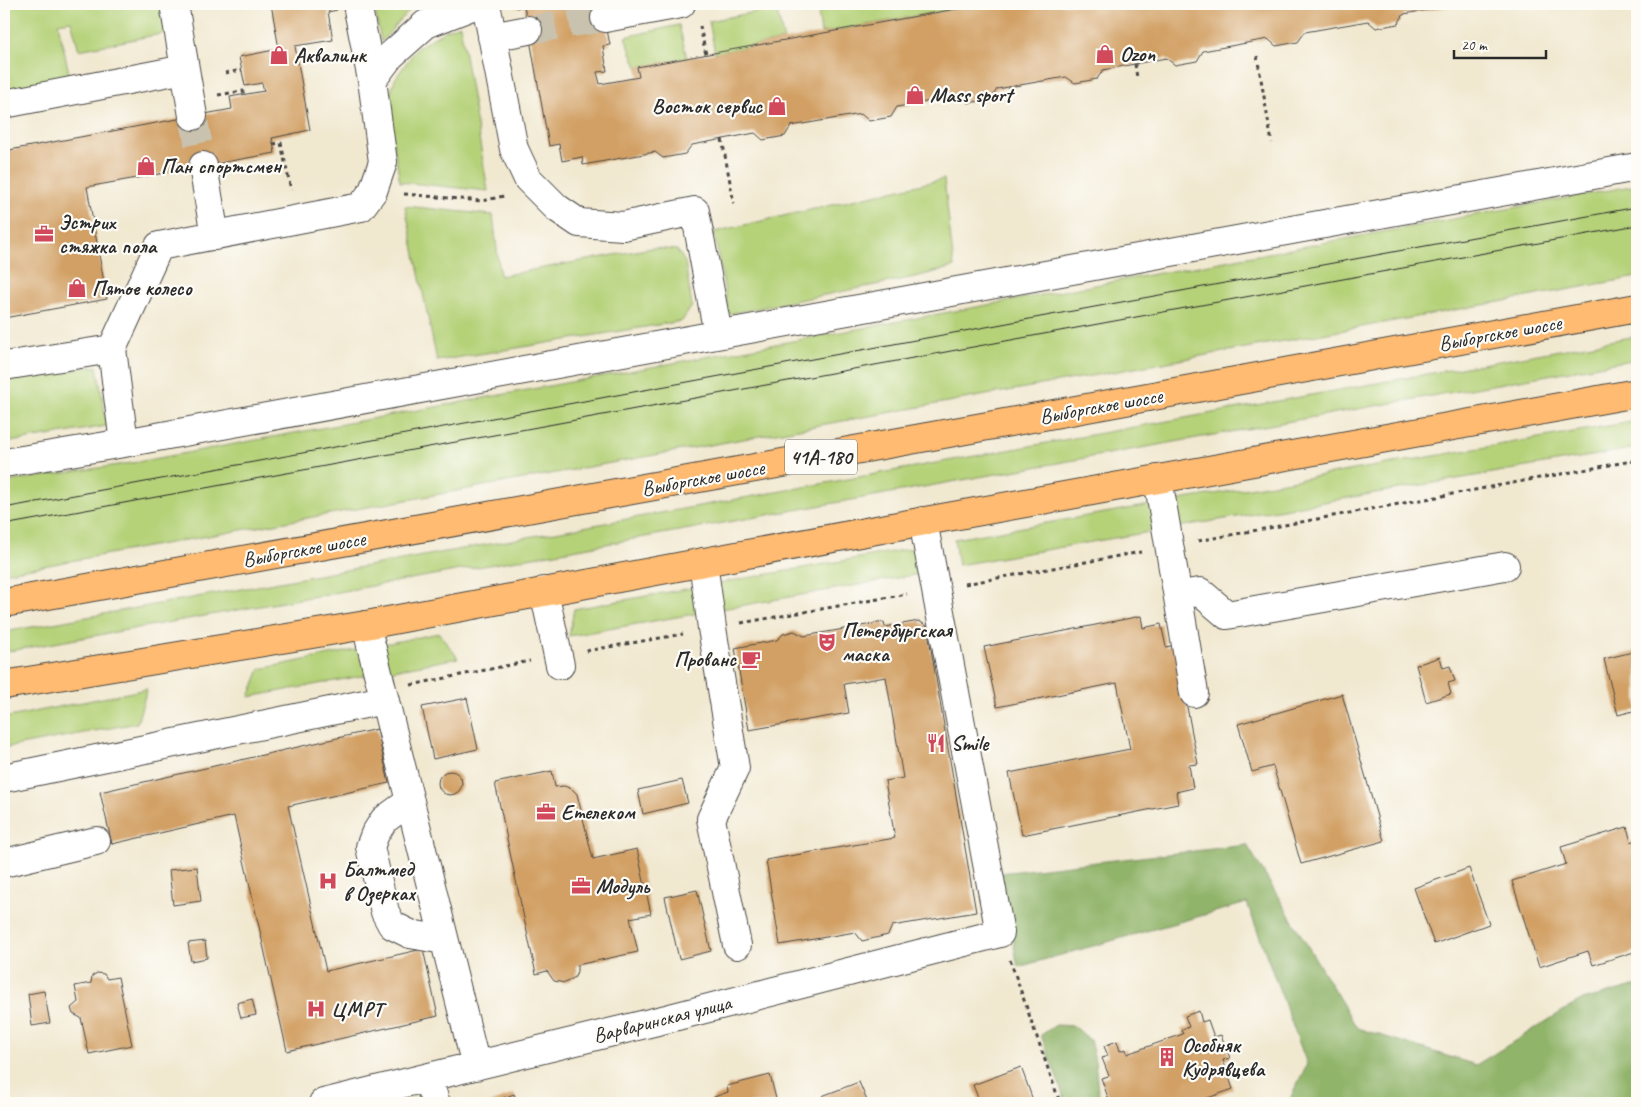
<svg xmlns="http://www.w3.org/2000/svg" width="1641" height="1107" font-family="Caveat,sans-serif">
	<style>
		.green { fill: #b5d279; stroke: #707e52 }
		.forest { fill: #90b469; stroke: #5e704a }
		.building { fill: #d2a065 }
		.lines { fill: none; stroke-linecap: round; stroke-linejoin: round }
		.minor-tunnel { stroke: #c9c2af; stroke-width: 28; stroke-dasharray: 28 14; stroke-linecap: butt }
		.minor-casing { stroke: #494744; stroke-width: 30 }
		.major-casing { stroke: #494744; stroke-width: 30 }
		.path { stroke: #494744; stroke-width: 3; stroke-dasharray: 4 4; stroke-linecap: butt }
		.minor { stroke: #fff; stroke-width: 28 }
		.major { stroke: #ffbb71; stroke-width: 28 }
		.tram { stroke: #2b2b2b; stroke-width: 1 }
		.labels { text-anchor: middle; stroke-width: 4.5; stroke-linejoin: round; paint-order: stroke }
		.shield { fill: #fdfcf7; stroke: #6a6a68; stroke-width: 1 }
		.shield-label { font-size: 20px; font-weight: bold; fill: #2b2b2b }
		.poi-label { font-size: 21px; font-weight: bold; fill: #2b2b2b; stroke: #fdfcf7; text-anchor: start }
		.street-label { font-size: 21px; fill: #2b2b2b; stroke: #fdfcf7 }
	</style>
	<rect width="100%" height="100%" fill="#fdfcf7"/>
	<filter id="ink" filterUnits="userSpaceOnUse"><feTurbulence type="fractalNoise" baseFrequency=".02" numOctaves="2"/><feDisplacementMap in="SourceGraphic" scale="10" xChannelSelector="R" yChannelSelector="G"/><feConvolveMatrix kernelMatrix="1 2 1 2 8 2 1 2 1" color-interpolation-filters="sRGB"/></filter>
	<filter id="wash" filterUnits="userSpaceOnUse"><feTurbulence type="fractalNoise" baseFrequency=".0096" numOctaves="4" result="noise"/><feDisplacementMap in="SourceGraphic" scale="20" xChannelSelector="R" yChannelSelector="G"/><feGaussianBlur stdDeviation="1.12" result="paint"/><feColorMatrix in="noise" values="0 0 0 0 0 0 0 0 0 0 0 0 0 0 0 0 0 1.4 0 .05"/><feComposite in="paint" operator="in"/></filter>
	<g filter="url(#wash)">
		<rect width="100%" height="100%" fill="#f1e8d0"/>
		<path class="green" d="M4,4H160L166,33L79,50L71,21L58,23L70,78L4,90Z
			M374,4H418L414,5L381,42Z
			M817,4H983L821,33Z
			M776,8L784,40L715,53L709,21Z
			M460,25L488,191L400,182L387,105L395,79L417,48L446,30Z
			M679,25L687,58L637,67L625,37Z
			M944,179L954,267L915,277L729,314L714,232Z
			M1637,185V277L4,573V482L132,463Z
			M405,206L493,215L500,276L652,248L677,250L685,262L692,306L682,321L437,361Z
			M1637,336V359L4,652V632Z
			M97,366L107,426L4,443V381Z
			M1637,421V448L958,565L954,539Z
			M914,548L920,574L569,636L574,609Z
			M439,633L458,658L249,697L260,669Z
			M147,689L137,723L4,748V718Z"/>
		<path class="forest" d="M1247,845L1357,1028L1476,1065L1579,1001L1637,985V1103H1288L1307,1064L1247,903L1018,967L1000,873Z
			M1056,1025L1074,1026L1090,1040L1095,1060L1098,1092L1103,1103H1066L1041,1035Z"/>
		<g id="blocks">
			<path class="building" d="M271,4H336L337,10L328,12L333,40L295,46L310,130L272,138L275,153L87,187L107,299L4,318V151L232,109L230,97L264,91L262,83L245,86L239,57L279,49Z
				M515,4H602L610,45L603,46L607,71L597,72L600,84L639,77L637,67L983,4L1457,5L1404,14L1398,24L1376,28L1368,21L1305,32L1298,42L1276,46L1268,39L1203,51L1197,61L1175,65L1166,58L1103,70L1097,79L1075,83L1066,77L997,89L991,99L968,103L960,96L897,107L891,117L869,121L861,114L791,126L785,136L763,140L755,133L692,145L685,154L663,158L655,152L583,165L582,157L562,161L559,144L549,146L524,6L516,8Z
				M1477,4H1503V5L1482,8Z
				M1141,616L1143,628L1161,624L1166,647L1175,645L1198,764L1189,765L1193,788L1176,792L1178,804L1022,835L1009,773L1130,749L1117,683L997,707L984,647Z
				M919,621L927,626L976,912L892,926L888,935L862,941L855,932L780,945L766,860L895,838L885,781L903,778L886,677L844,684L849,713L749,730L735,648L777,640L783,634L794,631L804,636L884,622L885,627Z
				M1637,651V710L1618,715L1604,659Z
				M1440,657L1443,668L1450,666L1455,681L1448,683L1451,694L1426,702L1416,665Z
				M1342,694L1384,841L1301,864L1273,766L1252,772L1238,724Z
				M467,698L478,749L433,759L422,707Z
				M377,729L389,783L288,806L326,971L423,949L438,1016L287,1051L234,816L112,844L100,792Z
				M438 783a12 12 0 1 1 24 0a12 12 0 1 1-24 0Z
				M552,771L555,787L564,786L572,789L577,794L593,859L637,849L651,914L630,918L638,952L577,965V971L575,977L565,983L554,981L547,971L536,974L495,783Z
				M682,780L688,803L643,814L638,790Z
				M1627,827L1631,842L1637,840V951L1593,965L1588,951L1539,967L1512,881L1566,864L1561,847Z
				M197,867L201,901L173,905L169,870Z
				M1469,868L1489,924L1434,944L1414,888Z
				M697,890L711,951L679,959L665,897Z
				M205,941L207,958L191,961L188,943Z
				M97,973L104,974L107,979L118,977L132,1045L89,1054L81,1018L73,1014L71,1008L78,1002L75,986L91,983L92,976Z
				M44,991L50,1023L32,1026L28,994Z
				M252,999L256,1015L241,1018L237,1003Z
				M1199,1011L1202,1022L1208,1020L1214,1037L1221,1035L1230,1058L1223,1060L1233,1089L1202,1100V1103H1110L1101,1078L1109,1076L1102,1058L1108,1056L1104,1046L1117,1041L1120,1051L1126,1049L1127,1054L1183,1034L1181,1029L1189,1027L1185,1016Z
				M1021,1067L1034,1103H980L973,1085Z
				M770,1075L777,1103H709L714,1097L728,1092L727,1086Z
				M859,1082L868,1103H825L822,1096Z
				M514,1094L518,1103H489Z"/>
		</g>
	</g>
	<g filter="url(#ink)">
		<use href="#blocks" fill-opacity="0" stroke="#494744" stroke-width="1"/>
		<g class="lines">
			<path class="minor-tunnel" d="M528,30L605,18
				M193,116L203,166"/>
			<g class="minor-casing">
				<path id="minor" d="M174,4L193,116
					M357,4L372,80
					M486,4L514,149L528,179L557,208L579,223L623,226L695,211L718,334
					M605,18L681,4
					M492,37L528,30
					M4,104L185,69
					M203,166L215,236
					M112,349L124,443
					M4,366L112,349L159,246L361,207L373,191L383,162L372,80L390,56L426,24L477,4
					M4,463L124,443L1637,167
					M1158,479L1194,693
					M703,562L712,628L735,768L711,819L737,945
					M544,591L560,665
					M1178,595L1200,592L1227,615L1505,566
					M366,625L476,1066
					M4,778L384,700
					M410,801L384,820L375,834L370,847L385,912L392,925L410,934L444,940
					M4,863L96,841
					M427,1078L436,1103
					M323,1103L666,1019L1000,933L923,521"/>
			</g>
			<g class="major-casing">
				<path id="major" d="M4,603L999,424L1637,308
					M4,685L366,625L903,525L1637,393"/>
			</g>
			<path class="path" d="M700,26L706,55
				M1257,56L1272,143
				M1135,64L1137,78
				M225,73L242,70
				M218,95L243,91L244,95
				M722,139L734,204
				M273,144L281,143L291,190
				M404,194L482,201L504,196
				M1198,541L1637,460
				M965,584L1141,552
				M741,623L907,594
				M586,651L683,634
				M411,685L530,661
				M1010,960L1060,1103"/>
			<use href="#minor" class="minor"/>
			<use href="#major" class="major"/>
			<path class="tram" d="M4,508L1637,207
				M4,525L1637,225"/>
		</g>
	</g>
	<defs>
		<g id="shop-bare" transform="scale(1.5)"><path d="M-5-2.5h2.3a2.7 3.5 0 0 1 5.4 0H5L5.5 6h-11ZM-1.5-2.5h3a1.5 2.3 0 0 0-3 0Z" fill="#d1495b" stroke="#fdfcf7" stroke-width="2.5" paint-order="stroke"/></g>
		<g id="office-bare" transform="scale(1.5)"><path d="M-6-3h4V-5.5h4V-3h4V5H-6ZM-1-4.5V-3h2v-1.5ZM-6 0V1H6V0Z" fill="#d1495b" stroke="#fdfcf7" stroke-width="2.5" paint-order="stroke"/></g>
		<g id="theatre-bare" transform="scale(1.5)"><path d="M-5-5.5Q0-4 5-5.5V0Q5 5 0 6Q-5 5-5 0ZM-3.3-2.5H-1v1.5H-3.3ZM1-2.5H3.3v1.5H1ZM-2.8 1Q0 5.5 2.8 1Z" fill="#d1495b" stroke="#fdfcf7" stroke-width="2.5" paint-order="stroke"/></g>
		<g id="cafe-bare" transform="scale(1.5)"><path d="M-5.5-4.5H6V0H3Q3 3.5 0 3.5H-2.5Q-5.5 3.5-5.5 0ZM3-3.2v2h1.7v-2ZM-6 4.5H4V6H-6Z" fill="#d1495b" stroke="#fdfcf7" stroke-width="2.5" paint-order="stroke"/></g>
		<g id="restaurant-bare" transform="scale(1.5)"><path d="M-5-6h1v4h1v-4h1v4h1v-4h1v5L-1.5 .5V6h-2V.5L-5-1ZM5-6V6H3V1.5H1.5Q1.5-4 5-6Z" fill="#d1495b" stroke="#fdfcf7" stroke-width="2.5" paint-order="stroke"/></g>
		<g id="hospital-bare" transform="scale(1.5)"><path d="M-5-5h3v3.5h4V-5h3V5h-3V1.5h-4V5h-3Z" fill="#d1495b" stroke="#fdfcf7" stroke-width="2.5" paint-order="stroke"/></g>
		<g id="building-bare" transform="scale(1.5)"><path d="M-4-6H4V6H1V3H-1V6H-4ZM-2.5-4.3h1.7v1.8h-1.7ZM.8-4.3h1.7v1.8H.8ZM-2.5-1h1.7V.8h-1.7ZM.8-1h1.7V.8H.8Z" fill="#d1495b" stroke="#fdfcf7" stroke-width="2.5" paint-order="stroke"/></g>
	</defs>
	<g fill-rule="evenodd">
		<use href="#shop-bare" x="1105" y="54"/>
		<use href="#shop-bare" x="279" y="55"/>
		<use href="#shop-bare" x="915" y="95"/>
		<use href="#shop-bare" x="777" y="106"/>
		<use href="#shop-bare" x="146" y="166"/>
		<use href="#office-bare" x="44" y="234"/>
		<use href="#shop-bare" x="77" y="288"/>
		<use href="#theatre-bare" x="827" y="642"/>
		<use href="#cafe-bare" x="751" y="659"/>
		<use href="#restaurant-bare" x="936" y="743"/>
		<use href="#office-bare" x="546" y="812"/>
		<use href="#hospital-bare" x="328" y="881"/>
		<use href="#office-bare" x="581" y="886"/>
		<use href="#hospital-bare" x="316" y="1009"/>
		<use href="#building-bare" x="1167" y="1057"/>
	</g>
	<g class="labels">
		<rect class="shield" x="785" y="439.5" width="72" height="35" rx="4"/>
		<g class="shield-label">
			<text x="821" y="464">41А-180</text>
		</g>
		<g class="poi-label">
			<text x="1120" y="61">Ozon</text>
			<text x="294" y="62">Аквалинк</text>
			<text x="930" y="102">Mass sport</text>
			<text x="762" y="113" text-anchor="end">Восток сервис</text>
			<text x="161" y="173">Пан спортсмен</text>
			<text x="59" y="229">Эстрих<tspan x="59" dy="24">стяжка пола</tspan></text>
			<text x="92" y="295">Пятое колесо</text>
			<text x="842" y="637">Петербургская<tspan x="842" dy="24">маска</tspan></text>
			<text x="736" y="666" text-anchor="end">Прованс</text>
			<text x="951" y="750">Smile</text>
			<text x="561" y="819">Етелеком</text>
			<text x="343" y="876">Балтмед<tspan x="343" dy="24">в Озерках</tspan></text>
			<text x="596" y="893">Модуль</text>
			<text x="331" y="1016">ЦМРТ</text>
			<text x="1182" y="1052">Особняк<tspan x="1182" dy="24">Кудрявцева</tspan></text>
		</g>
		<g class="street-label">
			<text transform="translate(1500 333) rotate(-10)" y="7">Выборгское шоссе</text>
			<text transform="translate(1101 406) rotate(-10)" y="7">Выборгское шоссе</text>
			<text transform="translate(703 478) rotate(-10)" y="7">Выборгское шоссе</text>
			<text transform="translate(304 549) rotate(-10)" y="7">Выборгское шоссе</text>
			<text transform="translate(662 1019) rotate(-14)" y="7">Варваринская улица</text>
		</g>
	</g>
	<rect width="1641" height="1107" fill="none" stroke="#fdfcf7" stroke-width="20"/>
	<path d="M1454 50v8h92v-8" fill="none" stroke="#2b2b2b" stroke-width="2.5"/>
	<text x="1461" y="50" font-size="15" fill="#2b2b2b" stroke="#fdfcf7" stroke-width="4" paint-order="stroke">20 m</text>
</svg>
